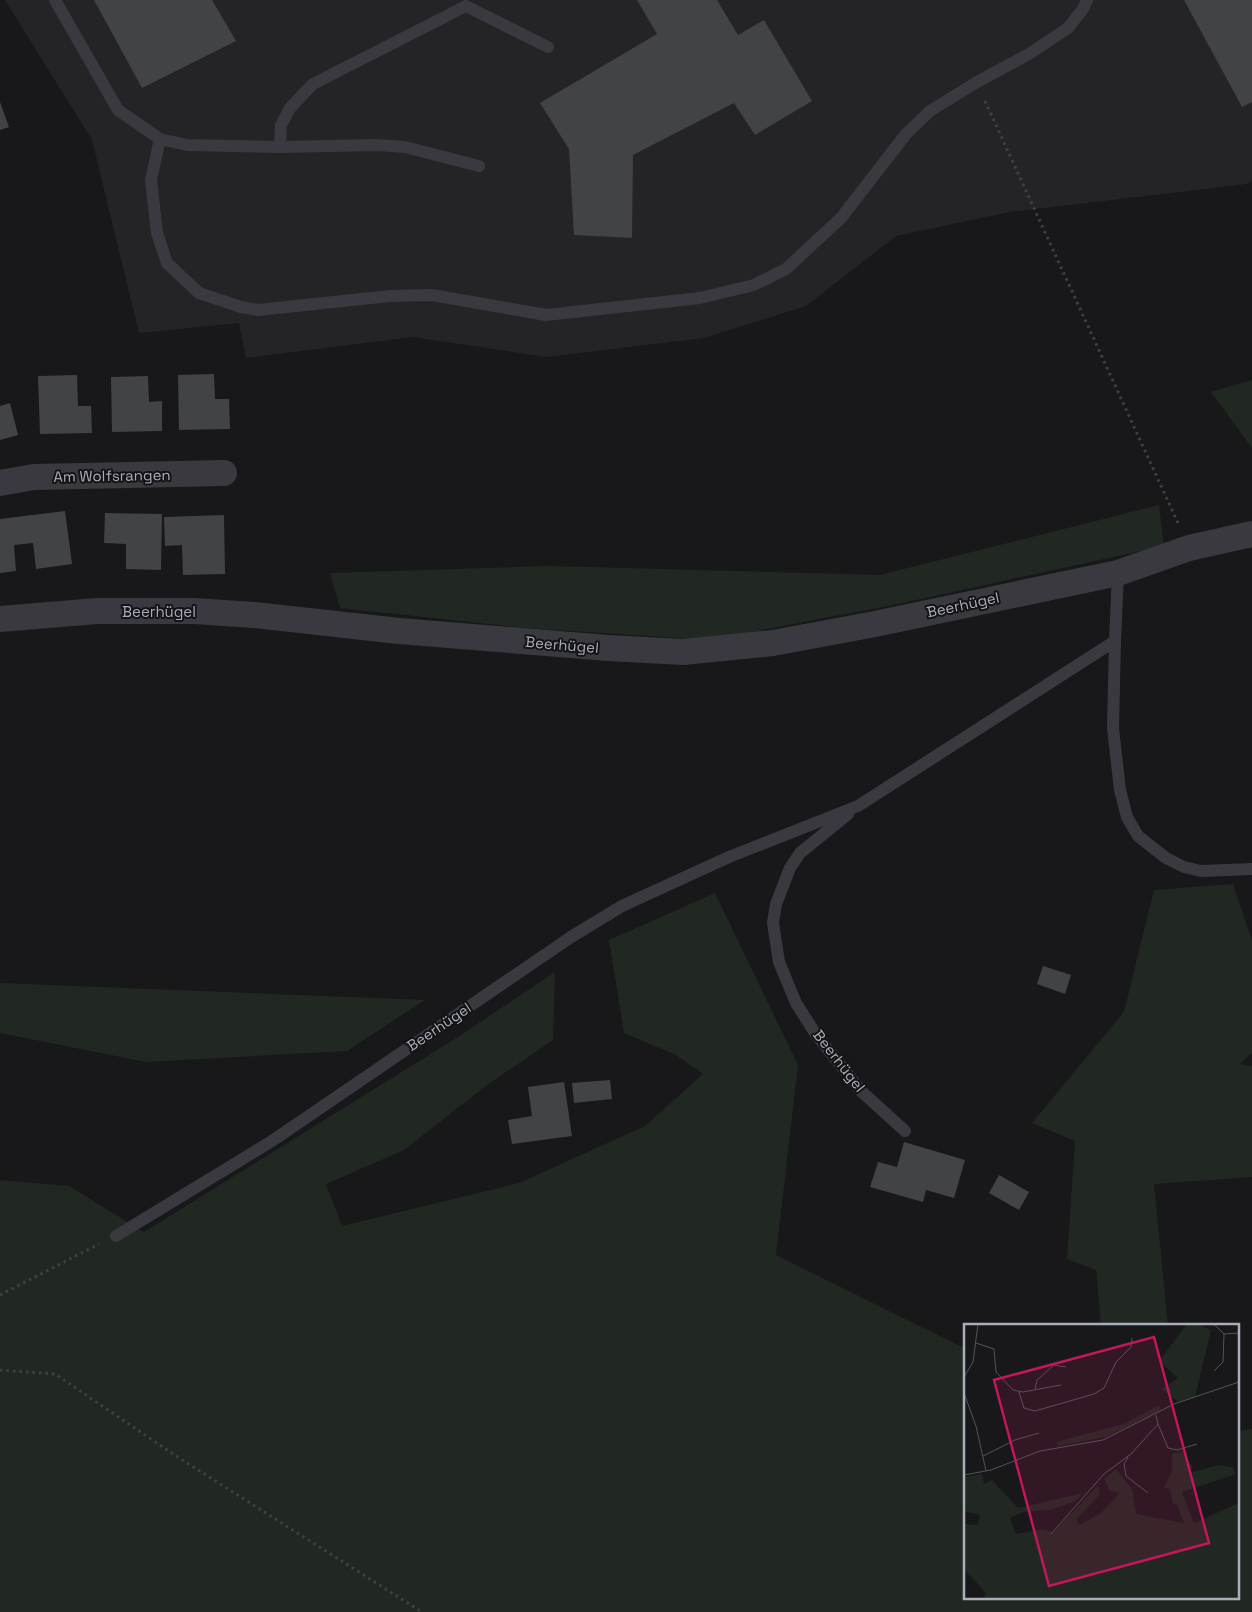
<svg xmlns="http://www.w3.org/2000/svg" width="1252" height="1612" font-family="'Space Grotesk',sans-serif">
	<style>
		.built { fill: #242427 }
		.green { fill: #202821 }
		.building { fill: #424347 }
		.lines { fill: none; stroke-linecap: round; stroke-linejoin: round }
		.path { stroke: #3f4046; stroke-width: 3; stroke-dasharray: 2.5 4; stroke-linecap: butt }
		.lane { stroke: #39393f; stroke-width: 12 }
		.street { stroke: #39393f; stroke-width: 26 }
		.labels { text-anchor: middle; stroke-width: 4; stroke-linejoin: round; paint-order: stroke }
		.street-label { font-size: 15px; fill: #aaaeba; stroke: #131315 }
		.inset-road { fill: none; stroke: #52545a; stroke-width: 1 }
		.view { fill: #c2185b; fill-opacity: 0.15; stroke: #c2185b; stroke-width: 2.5 }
		.inset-edge { fill: none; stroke: #aaaeba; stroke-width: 2.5 }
	</style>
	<rect width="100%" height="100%" fill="#18181a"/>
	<path class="built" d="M5,0H1252V180L1247,184L1010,212L896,236L806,306L704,338L546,357L413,337L246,358L239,323L139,333L92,140Z"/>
	<path class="green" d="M1252,380V448L1211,392Z
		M1159,505L1164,546L898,604L710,640L526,628L340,608L330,573L549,566L880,575Z
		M1233,884L1252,940V1053L1240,1064L1252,1066V1177L1154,1184L1168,1326H1101L1096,1270L1067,1259L1075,1141L1032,1123L1124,1012L1154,890Z
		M715,893L798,1065L776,1255L966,1349V1598H1238V1431L1252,1429V1612H0V1180L69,1186L144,1232L458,1037L555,972L553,1040L487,1085L404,1150L326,1184L342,1226L519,1183L645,1126L703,1074L676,1055L624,1033L609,940Z
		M0,983L425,1000L347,1051L146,1062L0,1033Z"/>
	<path class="building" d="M94,0H212L236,41L142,88Z
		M637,0H717L738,35L764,20L812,101L755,135L734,103L633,155L632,238L574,235L569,149L540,103L657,34Z
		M1184,0H1252V102L1242,107Z
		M0,102L9,127L0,130Z
		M214,374L215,399H229L230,429L179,430L178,375Z
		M77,375L78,406H91L92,433L40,434L38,376Z
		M148,376L149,402L162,401V431L112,432L111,377Z
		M10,403L18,435L0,440V406Z
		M65,511L72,564L36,569L33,543L14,545L16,571L0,573V519Z
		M105,513L162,514L161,570L126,569V544L104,543Z
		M224,515L225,574L183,575L182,545L165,546L164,517Z
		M1043,966L1071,975L1065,994L1037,984Z
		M610,1080L612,1099L574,1103L572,1083Z
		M564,1082L572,1136L512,1144L508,1120L532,1116L528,1087Z
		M904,1142L965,1160L954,1198L926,1190L923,1202L870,1187L878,1162L897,1167Z
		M999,1175L1029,1192L1019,1210L989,1193Z"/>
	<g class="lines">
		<path class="path" d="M985,101L1178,523
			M0,1295L99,1244
			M0,1370L55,1374L176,1456L422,1612"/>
		<path class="lane" d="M55,0L118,110L160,139L187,145L280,147L377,145L405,147L479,166
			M160,139L151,180L157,233L167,263L199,293L241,307L258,310L390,296L432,295L546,315L700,298L754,285L786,269L841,218L906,134L930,111L977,82L1029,54L1068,28L1083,9L1087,0
			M280,147L281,125L290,108L313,84L466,6L548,47
			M1115,641L1113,728L1120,790L1127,817L1138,836L1166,858L1184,867L1201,871L1252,869
			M848,814L800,853L790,868L776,904L773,923L779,962L796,1003L815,1033L861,1091L905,1131
			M116,1236L272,1141L571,937L622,906L729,857L858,806L1115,641L1118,573"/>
		<path class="street" d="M0,483L34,477L224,473
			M0,619L97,611H194L254,615L399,631L608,648L683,652L773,643L875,624L1118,573L1189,548L1252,534"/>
	</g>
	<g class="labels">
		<g class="street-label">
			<text transform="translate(112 476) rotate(-1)" y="5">Am Wolfsrangen</text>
			<text transform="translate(963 605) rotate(-12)" y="5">Beerhügel</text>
			<text x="159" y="617">Beerhügel</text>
			<text transform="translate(562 645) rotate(5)" y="5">Beerhügel</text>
			<text transform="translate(439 1027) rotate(-34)" y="5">Beerhügel</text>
			<text transform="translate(839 1061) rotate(52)" y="5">Beerhügel</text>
		</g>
	</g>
	<g transform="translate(964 1324)">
		<rect width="275" height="275" fill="#18181a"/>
		<path d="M223,0H233L247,6L231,73L214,78L198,65L214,54L195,37ZM195,81L197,86L142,113L94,122L92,118L162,99ZM218,127L229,143L225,149L255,141L268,143L272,150L218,168L230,199L275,179V275H19L22,269L0,245V200L14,201L16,191L0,187V153L18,150L20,160L28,156L54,184L119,169L110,178L85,186L59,188L46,194L52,210L79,205L90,208L134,161L136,170L112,196L116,201L137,189L156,169L145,166L140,155L152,145L168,165L172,190L220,199L213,181L209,180L206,165L200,164L208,147V130Z" fill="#202821"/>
		<path class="inset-road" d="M250,0L260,10L275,9M12,19L30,25L32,48L49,66L59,68L97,61M250,47L259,38L260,10M0,53L9,38L14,0M71,65L73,56L90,41L102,43M55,68L60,84L71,87L130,70L140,64L152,38L167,23L168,14M0,69L12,102L22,147M194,100L204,124L213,126L233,120M19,132L51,116L75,109M164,133L160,140L162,152L184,169M0,151L27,146L76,127L139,116L210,80L275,58M87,210L140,150L167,130L194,100L192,91"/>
		<path class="view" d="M190,13L245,219L85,262L30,56Z"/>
		<rect width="275" height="275" class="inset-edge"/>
	</g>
</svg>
